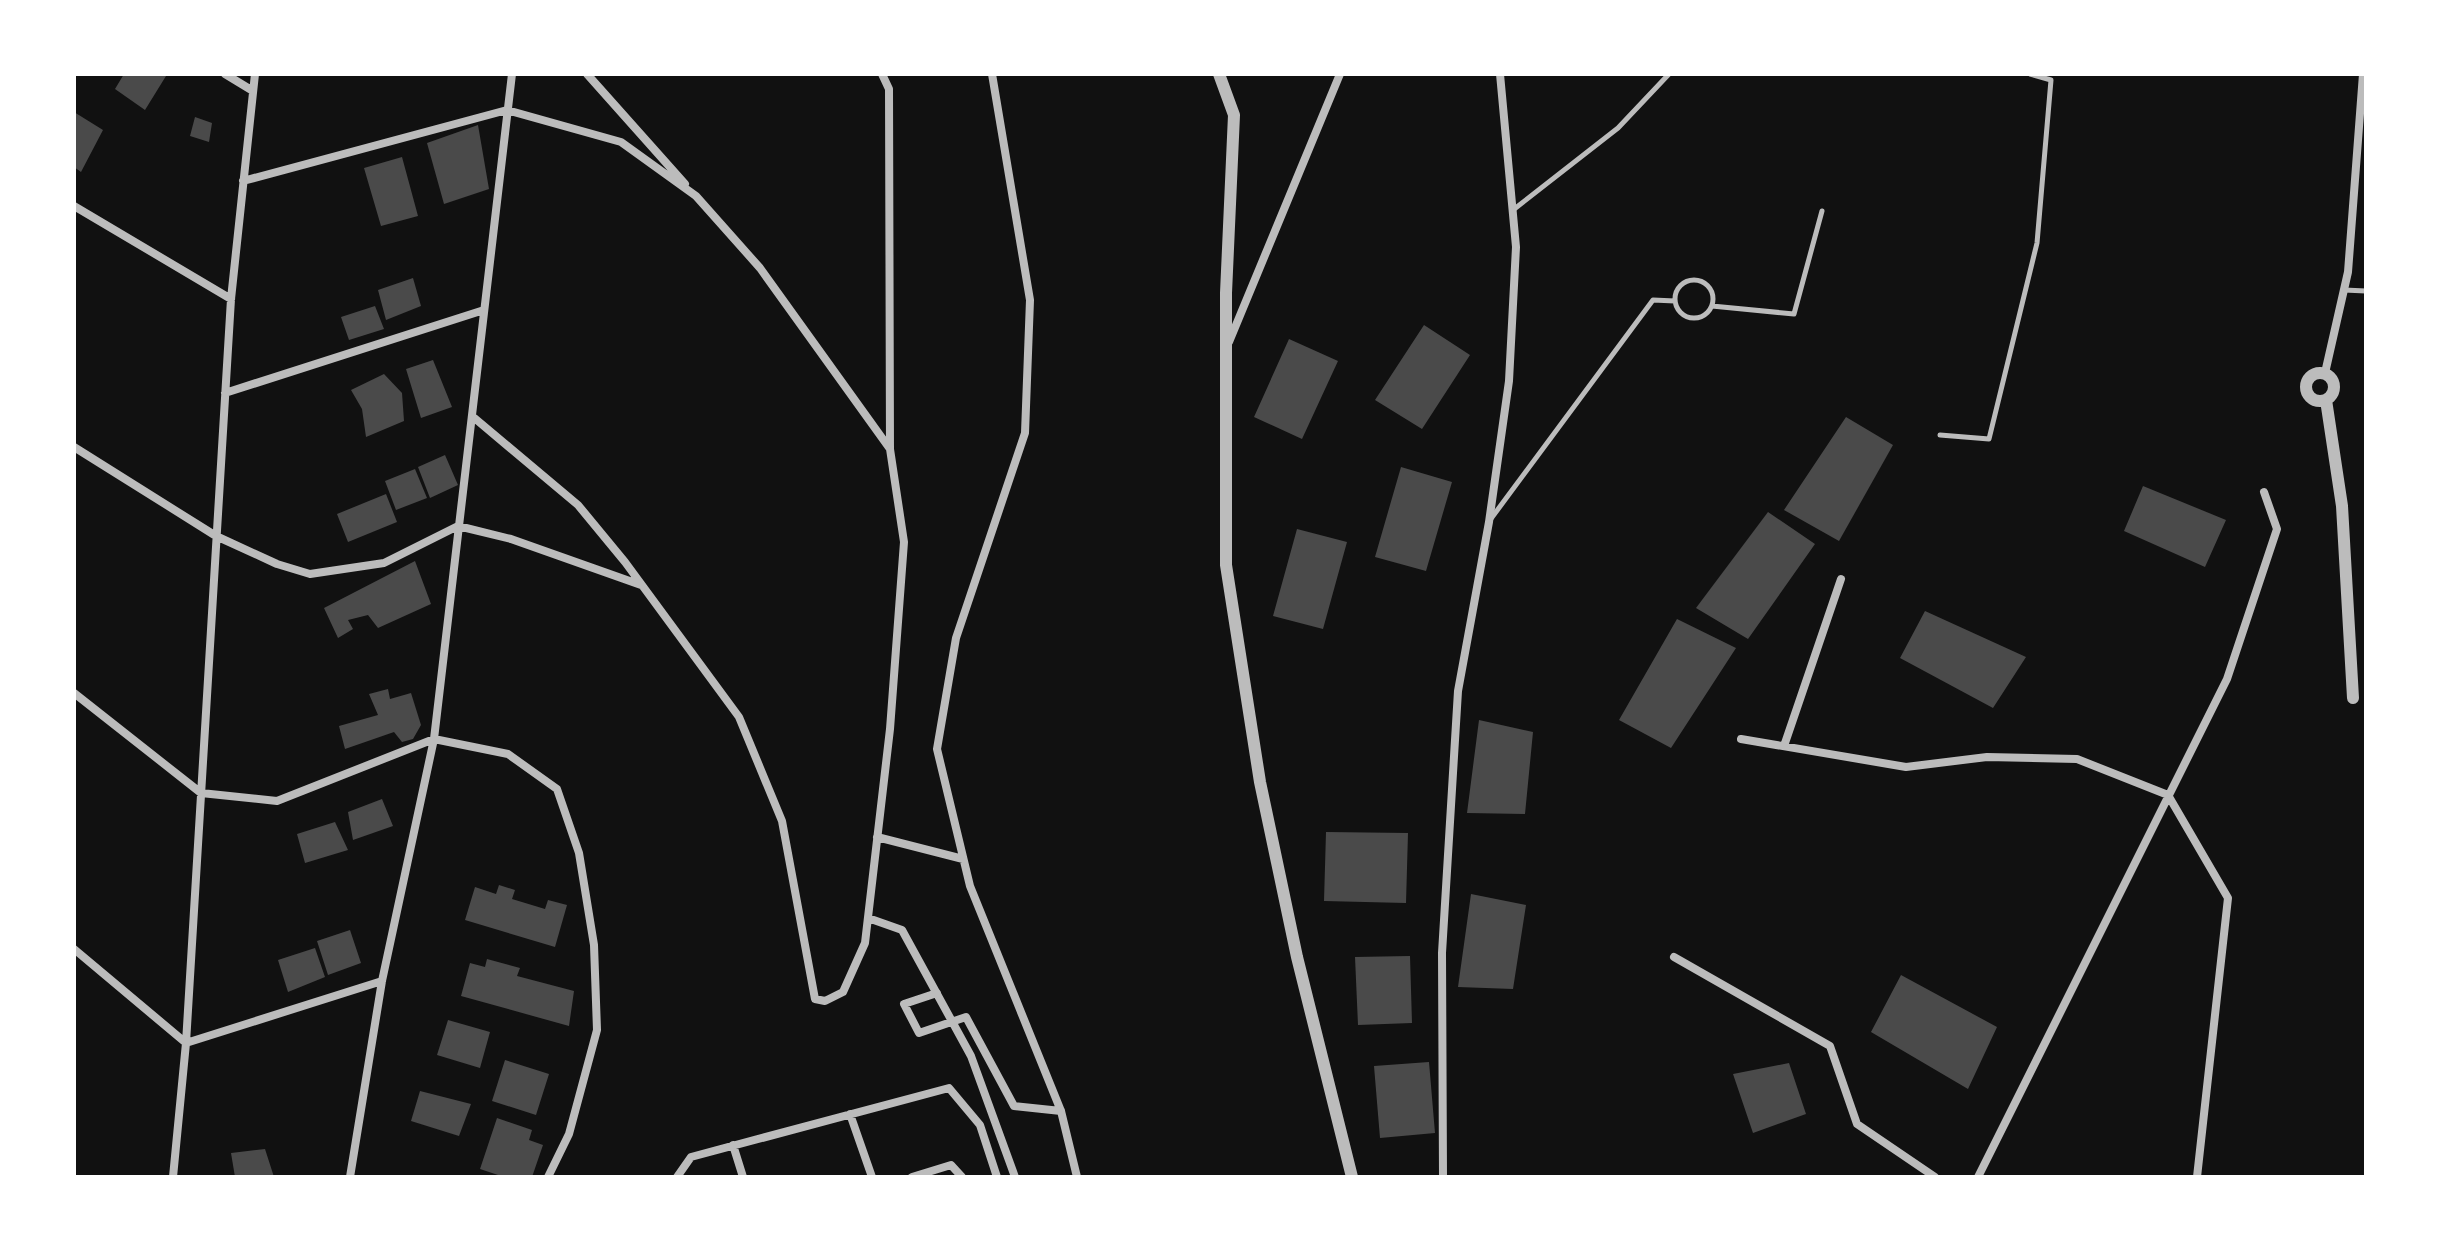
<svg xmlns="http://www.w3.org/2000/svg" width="2440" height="1251" font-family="'Archivo Narrow',sans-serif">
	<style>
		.building { fill: #4a4a4a }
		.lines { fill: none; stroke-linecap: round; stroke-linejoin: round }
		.service { stroke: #bcbcbc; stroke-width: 5 }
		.minor { stroke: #bcbcbc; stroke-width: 8 }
		.tertiary { stroke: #bcbcbc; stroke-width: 12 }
	</style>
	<rect width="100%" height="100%" fill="#111"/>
	<path class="building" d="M124,74H166V76L145,110L115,89Z
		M74,112L103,130L81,172L74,167Z
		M195,117L212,123L209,142L190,136Z
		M478,125L489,189L444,204L427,143Z
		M402,157L418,216L381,226L364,168Z
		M413,278L421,306L386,320L378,290Z
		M375,306L384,329L349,340L341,317Z
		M1424,325L1470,355L1422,429L1375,400Z
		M1289,339L1338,361L1302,439L1254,417Z
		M433,360L452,407L421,418L406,369Z
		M384,374L402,393L404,421L366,437L362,409L351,390Z
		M1846,417L1893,445L1839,541L1784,510Z
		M445,455L458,485L430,498L418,467Z
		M1401,467L1452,482L1426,571L1375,557Z
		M415,469L427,498L396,510L385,481Z
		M2143,486L2226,520L2205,567L2124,531Z
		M386,494L397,522L348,542L337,514Z
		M1768,512L1815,544L1748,639L1696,608Z
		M1297,529L1347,542L1323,629L1273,616Z
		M415,561L431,604L378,628L368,615L348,620L353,629L338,638L324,608Z
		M1925,611L2026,657L1993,708L1900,658Z
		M1677,619L1736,648L1671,748L1619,720Z
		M388,689L390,699L411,693L421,725L413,739L402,742L394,732L345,749L339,726L378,715L369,694Z
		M1479,720L1533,732L1525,814L1467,813Z
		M382,799L393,826L353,840L348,812Z
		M335,822L348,850L305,863L297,834Z
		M1326,832L1408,833L1406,903L1324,901Z
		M499,885L515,890L512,899L545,909L548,900L567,905L555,947L465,920L475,887L496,894Z
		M1471,894L1526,905L1513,989L1458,987Z
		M350,930L361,963L328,975L317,941Z
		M315,948L325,977L288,992L278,960Z
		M1410,956L1412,1023L1358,1025L1355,957Z
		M487,959L520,968L517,976L574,991L569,1026L461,996L470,963L485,967Z
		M1901,975L1997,1027L1968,1089L1871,1032Z
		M448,1020L490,1032L480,1068L437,1055Z
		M505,1060L549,1074L536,1115L492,1101Z
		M1429,1062L1435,1133L1380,1138L1374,1066Z
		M1789,1063L1806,1114L1753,1133L1733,1074Z
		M420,1091L471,1104L459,1136L411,1121Z
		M497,1118L532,1130L529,1140L543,1145L532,1177H504L480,1169Z
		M265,1149L274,1177H235L231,1153Z"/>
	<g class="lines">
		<path class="service" d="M1513,210L1618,128L1669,74
			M1675 299a19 19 0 1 1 38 0a19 19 0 1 1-38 0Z
			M2344,290L2366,291
			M1712,306L1794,314L1822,211
			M1940,435L1989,439L2037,243L2051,80L2030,74
			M1490,520L1653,300L1675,301"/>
		<path class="minor" d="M225,74L253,91
			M587,74L685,184
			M882,74L889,89L890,449
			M992,74L1030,300L1025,433L956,638L937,749L970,886L1061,1111L1077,1177
			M243,181L507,110L621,142L696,196L760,268L890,449L904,542L890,729L865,943L843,992L825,1001L815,999L782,821L739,717L625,562L578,505L472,416
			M74,206L231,299
			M1229,342L1340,74
			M2325,373L2348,272L2363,74
			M225,393L484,310
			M74,447L216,536L277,564L310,574L384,563L458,526L511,539L641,585
			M74,693L201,793L277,801L434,739L508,754L557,789L579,853L594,945L597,1030L569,1134L548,1177
			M1741,739L1906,767L1987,757L2077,759L2168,795L2228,898L2197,1177
			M1784,746L1841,579
			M877,837L963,859
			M868,918L902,930L971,1056L1015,1177
			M74,949L186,1043L382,981
			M1674,957L1830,1046L1857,1124L1935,1177
			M937,993L904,1004L919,1033L966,1017L1014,1106L1061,1111
			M850,1114L872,1177
			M733,1145L743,1177
			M173,1177L186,1043L231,299L255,74
			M350,1177L382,981L434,739L512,74
			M677,1177L691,1157L949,1088L980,1125L997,1177
			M912,1177L951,1165L962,1177
			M1443,1177L1442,953L1458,691L1489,522L1509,381L1516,247L1500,74
			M1978,1177L2227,679L2277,529L2264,492"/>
		<path class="tertiary" d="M1219,74L1234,115L1226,293V565L1260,782L1297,957L1352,1177
			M2306 387a14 14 0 1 1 28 0a14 14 0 1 1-28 0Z
			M2326,400L2342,506L2353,698"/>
	</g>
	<rect width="2440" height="1251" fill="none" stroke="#ffffff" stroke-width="152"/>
</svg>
